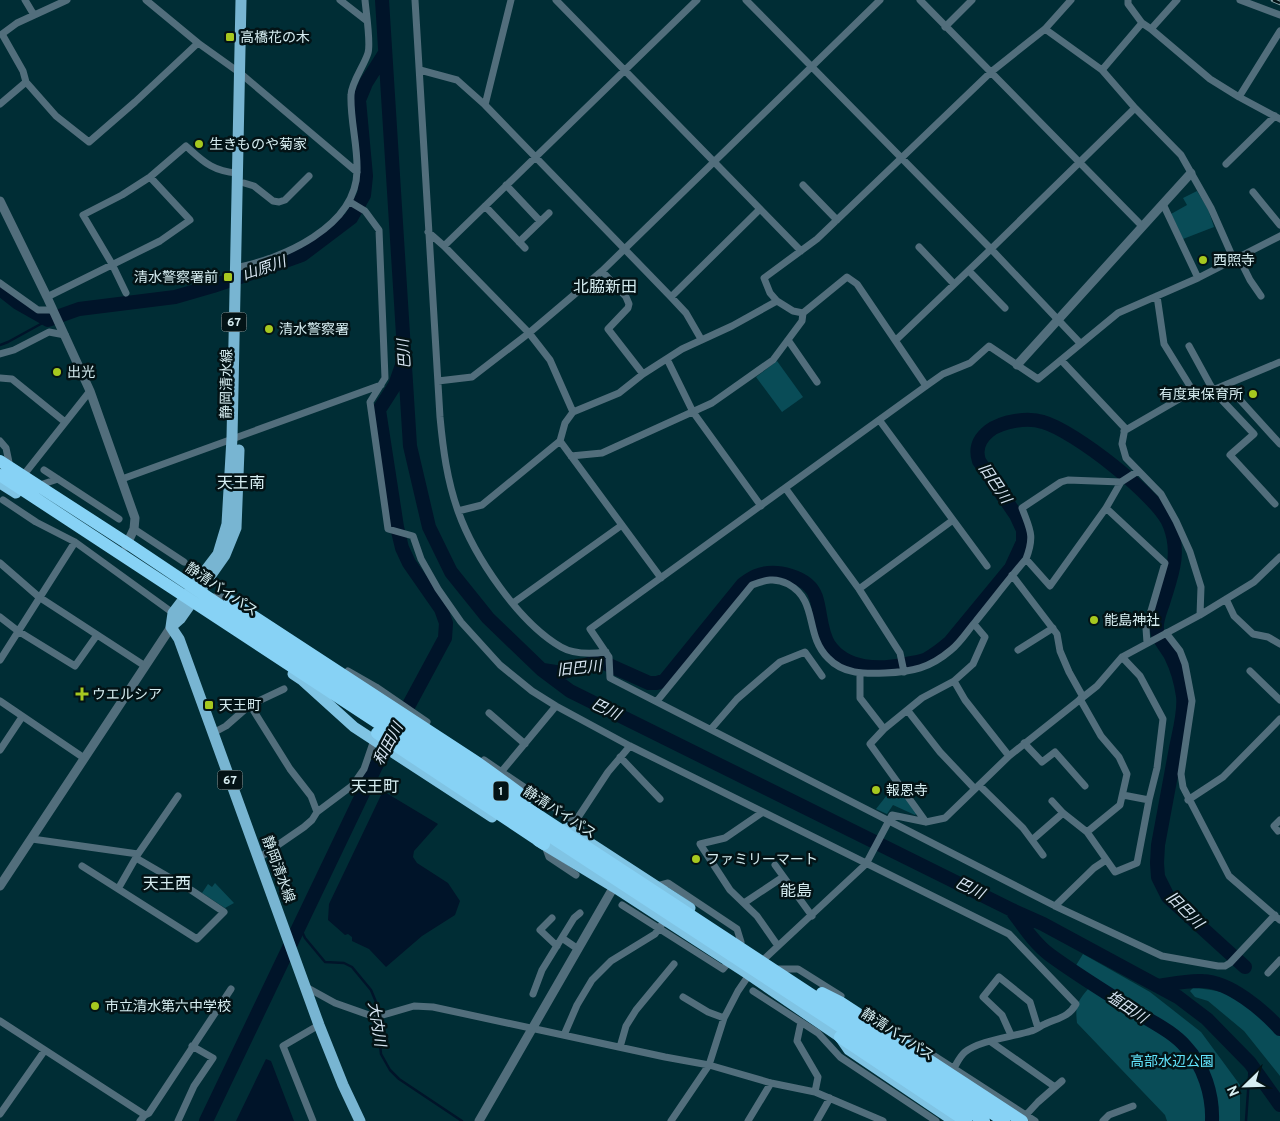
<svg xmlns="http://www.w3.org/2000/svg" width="1280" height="1121" font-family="Overpass,'Noto Sans JP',sans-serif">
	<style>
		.green { fill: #094c57 }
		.water { fill: #001429 }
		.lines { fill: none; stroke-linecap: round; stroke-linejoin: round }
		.stream { stroke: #001429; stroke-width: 2.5 }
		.river { stroke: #001429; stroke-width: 14 }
		.minor { stroke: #526e7c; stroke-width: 7 }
		.tertiary { stroke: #526e7c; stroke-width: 9 }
		.primary { stroke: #78b5d2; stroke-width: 11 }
		.trunk { stroke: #80c4e4; stroke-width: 11 }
		.motorway { stroke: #87d2f5; stroke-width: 12 }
		.rail-casing { stroke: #88a7ac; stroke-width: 4.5 }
		.rail { stroke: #031316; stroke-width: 2.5; stroke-dasharray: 8; stroke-linecap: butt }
		.poi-dot { fill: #a7c81f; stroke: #031316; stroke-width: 2 }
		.labels { text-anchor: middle; stroke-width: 5; stroke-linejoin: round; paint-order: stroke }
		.shield { fill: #031316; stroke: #97acaf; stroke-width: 1 }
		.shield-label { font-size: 12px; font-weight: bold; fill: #d6edf1 }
		.poi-label { font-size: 14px; fill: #d6edf1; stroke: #031316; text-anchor: start }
		.street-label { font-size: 14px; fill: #d6edf1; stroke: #031316 }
		.park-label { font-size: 14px; fill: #62e6fe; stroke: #031316 }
		.water-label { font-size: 15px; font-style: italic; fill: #d7e5f2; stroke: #031316 }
		.quarter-label { font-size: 16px; fill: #d6edf1; stroke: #031316 }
	</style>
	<rect width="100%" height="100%" fill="#002d35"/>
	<path class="green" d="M1197,191L1208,209L1214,227L1183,239L1171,214L1187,205L1183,198Z
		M777,361L803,397L782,412L756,377Z
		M898,786L917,813L915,815L893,805L887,814L876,809L891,790Z
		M215,883L234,903L225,908L202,893L208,884L212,887Z
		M1083,954L1150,992L1201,1032L1240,1085V1121H1167L1165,1115L1077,1023C1075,1006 1077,1002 1088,989L1075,967Z
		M1193,988C1238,991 1250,1003 1280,1035V1076L1244,1031L1208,1001L1195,997L1190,991Z"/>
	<path class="water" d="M383,791L438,824L414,851L413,857L417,863L448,883L460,901L455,915L422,936L386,967L369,949L352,941V937L348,934L345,935L328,920L329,904Z
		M266,1059L271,1061L294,1121H236Z"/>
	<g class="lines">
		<path class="stream" d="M0,345L8,342L48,320
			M299,925L305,938L325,962L344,963L352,967L371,990L376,1002L381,1054L390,1070L399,1079L462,1121
			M1246,1121L1250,1063"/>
		<path class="river" d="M382,0L410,446L429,527L451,572L488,618L542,670L570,691L1012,910L1043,924L1178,997L1207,1019L1250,1063L1280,1105
			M0,289L18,303L48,320L79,309L175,297L213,286L255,272L302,255L351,218L364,195L366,176L359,100L366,83L385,53
			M543,670L562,673L591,663L602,662L649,683H657L665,680L743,584C747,581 751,578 756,576C775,568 809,576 816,597C821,612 820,631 829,645C846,670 880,670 906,664C913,663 919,662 925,660C934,655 942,649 950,642L1011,568L1023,542V530L1016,515L979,461C975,449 979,439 989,431C1002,421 1028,417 1043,422C1073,430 1161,498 1170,526C1181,555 1171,576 1163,603C1160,612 1156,621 1157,629C1157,638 1167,648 1171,656C1177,668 1181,682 1183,696C1185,712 1179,732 1176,748C1170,781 1164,813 1158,845L1157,863L1158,877L1168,897L1245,967
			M1013,912C1024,927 1035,944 1050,955C1080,977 1112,996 1143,1016C1158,1025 1175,1034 1186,1047C1204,1066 1213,1095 1212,1121
			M1157,986C1171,984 1188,980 1203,981C1230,982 1263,1010 1280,1029
			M206,1121L375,768L445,638L446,623L441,609L409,563L402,548L397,527L379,410L395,385L402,365"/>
		<path class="minor" d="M25,0L34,15
			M67,0L17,23L2,34L23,71L26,82L56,116L89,142L135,102L198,43L146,0
			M340,0L367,21
			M415,0L440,417C443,449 447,480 458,511C474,556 518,622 561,647C573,654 591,654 606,652
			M511,0L485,105L671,297L686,313L701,339
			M556,0L801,251
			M746,0L991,249L1080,343
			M920,0L1142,226
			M1128,0V4L1142,23L1151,29
			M1177,0L1151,29L1210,79L1239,97L1280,119
			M1240,0L1280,15
			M945,27L972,0
			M1045,29L1102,70L1135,108L1181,155L1211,208L1234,260
			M198,43L240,73L357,172
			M420,70L457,80L485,105
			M1102,70L1142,23
			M1239,97L1280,31
			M0,104L26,82
			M1226,164L1275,116
			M244,183L254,186L273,201L279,202L285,200L309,176
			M506,185L540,221
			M803,185L837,220
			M1253,192L1280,225
			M350,202L365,211L379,230L385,378L370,402L388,529L413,536L421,559L438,589L461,622L500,665L532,691L556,706L630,746L1009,934L1076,1004C1069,1017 1058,1018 1045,1024C1040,1026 1036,1030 1031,1031C1013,1037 980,1040 965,1052C960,1056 957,1063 954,1068
			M1163,204L1198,278
			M485,206L525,248
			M428,232L444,246L529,333L550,360L573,412
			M519,242L549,213
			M444,246L697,0
			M919,247L954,284
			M1239,258L1250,280L1261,296
			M235,268C282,259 356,227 357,171C358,146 350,120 351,95C351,83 364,66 368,53C371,43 366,12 365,0
			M602,271L626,297L629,304L628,308L608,329L643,374
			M969,271L1005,308
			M0,283L38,310H53
			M126,293L112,264L83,215L122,195L150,177L186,146C204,162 212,171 237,173
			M47,297L160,241L190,220L150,177
			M671,297L760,209
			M777,301L793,311L803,313
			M788,340L817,382
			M896,340L991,249L1135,108
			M1189,346L1213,390L1280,362
			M0,354L14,350L49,332L65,335
			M667,359L693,412L761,506
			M1061,360L1125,428L1122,444L1126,458L1161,494L1176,521L1190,552L1201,587L1200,615
			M0,378L12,379L65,422
			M438,381L472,377L529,333L602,271L880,0
			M880,421L987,566
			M1124,431L1193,391L1164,344L1157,296
			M0,441L6,448L10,467
			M571,456L602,453L712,403L773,360L802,321L803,313L847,277L857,284L926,386
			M44,470L119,519
			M22,477L90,391
			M122,479L381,385
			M37,486L58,479
			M786,489L859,589L900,653L904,672
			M3,500L36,522L75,542L173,613
			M1275,504L1230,455L1254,434L1219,397L1232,391L1280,444
			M1106,508L1165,563L1146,628L1147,643
			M458,511L482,505L560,441
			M134,529L184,562
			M1026,559L1050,586L1106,508L1121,482L1138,471
			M0,563L39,597L145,666
			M1012,575L1057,634L1060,651L1069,672L1083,697
			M661,578L560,441L565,423L573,412L619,393L643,374L682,349L732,326L777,301L770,293L764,278L817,239L991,72L1045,29L1071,0
			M859,589L953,520
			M209,597H229L233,599
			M1226,599L1234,616L1253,634L1268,637L1280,644
			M513,603L622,525
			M0,617L18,631L75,666L97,635
			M1166,633L1180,651L1185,664L1192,701L1181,774L1183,787L1229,876L1280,920
			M1018,650L1053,628
			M0,660L75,542
			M348,671L376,687L427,722
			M1250,671L1280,700
			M860,674V698L884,729
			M954,681L973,664L985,637L974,624
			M1080,699L1101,736L1119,757L1127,774L1120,805L1087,832
			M0,701L84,758
			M657,701L752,585C765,580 775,577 788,584C819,601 804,634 828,658C843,674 864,674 885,673C912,672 930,668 951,650C961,642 968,630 976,621C993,600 1009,579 1026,559C1035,535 1030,530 1022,508L1061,482L1068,480L1121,482
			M250,705L290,769L311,796L317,812
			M908,711L940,752L975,789
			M489,713L525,744
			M711,729L737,699L759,680L780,662L805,652L822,676
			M213,733L226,726L250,705L284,689
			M1024,743L1042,762L1055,752L1085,786
			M0,750L22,717
			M620,757L660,799
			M484,760L580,825L583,837
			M502,771L556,706
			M979,785L1023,828L1043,855
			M1123,795L1149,800
			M1188,800L1223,777L1280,719
			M1052,801L1063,813L1087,832L1115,872L1137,863L1149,800L1157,768L1163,719L1140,676L1122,657
			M763,812L725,838L700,844L730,890L757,916L778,946
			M575,822L608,772L630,746
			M926,822L870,744L884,729L922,698L954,681L965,700L1009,756
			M1278,831L1274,826L1280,820
			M32,839L138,854
			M1032,840L1063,813
			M545,846L549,857L576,875
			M259,858L304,827L312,820L317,812L353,785L364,769L374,740
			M775,865L812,916
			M82,866L197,939L224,912L191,890L136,858
			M657,886L668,883L737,929L741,942
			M118,889L138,854L178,796
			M744,903L783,877
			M622,905L723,969L729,962
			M1055,906L1094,868L1106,860
			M1275,915L1230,963L1225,966H1218L1162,956L1055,906L610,678L609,657L590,629L926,386L943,374L970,363L989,346L1038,379L1118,313L1198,278L1280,236
			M552,918L540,930L557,946
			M562,938L578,949
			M761,962L866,864L892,815L926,822L945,818L1009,756L1097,686L1122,657L1200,615L1254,582L1280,557
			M779,969H798L841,996
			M1268,973L1280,960
			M306,987L335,1003L369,1015H383L414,1006L433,1007L665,1057L709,1065L771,1083L815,1092L883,1121
			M753,991L818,1033L840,1057L936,1121
			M533,994L542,970L574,918L580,913
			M683,997L708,1012L724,1018
			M0,1021L145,1115L140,1121
			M801,1022L797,1041L818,1077L815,1092
			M564,1035L577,1005L592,980L611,961L655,934L665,920
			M1011,1035L1002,1015L983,997L999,977L1030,1002L1038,1028
			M905,1037L1035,1121
			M991,1042L1055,1087
			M620,1047L626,1026L636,1010L674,964
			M0,1114L45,1050
			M145,1115L149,1113L231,989
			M1026,1115L1038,1102L1062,1081
			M178,1121L194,1086L213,1058L192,1046
			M313,1121L283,1046L319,1025
			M671,1121L709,1065L724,1018L738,991L751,972
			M748,1121L771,1083
			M817,1121L830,1098
			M1103,1121L1109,1115L1133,1106"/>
		<path class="tertiary" d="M0,201L47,297L90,391L135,518L134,529L126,546
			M1017,365L1191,173
			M0,886L171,627
			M479,1121L616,883"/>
		<path class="primary" d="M241,0L232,438L227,524L218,554L173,613L171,627L179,639L319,1025L343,1085L360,1121
			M171,627L180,619L225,555L236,528L239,450"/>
		<path class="trunk" d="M0,483L16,493
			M293,674L302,680L354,727L492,817
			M567,828L690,908
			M538,841L614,887L748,974L840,1037L849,1050L954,1121"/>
		<path class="motorway" d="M0,461L130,545L306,663L1004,1121
			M0,475L984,1121
			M230,601L478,763L518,792L525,801
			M377,733L544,844
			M822,993L840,1002L1022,1121
			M840,1037L966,1121"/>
		<g class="rail-casing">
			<path id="rail" d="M1273,0L1280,3"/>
		</g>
		<use href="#rail" class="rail"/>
	</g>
	<g class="poi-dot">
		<rect x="225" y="32" width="10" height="10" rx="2.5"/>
		<circle cx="199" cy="144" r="5"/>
		<circle cx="1203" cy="260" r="5"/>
		<rect x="223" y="272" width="10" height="10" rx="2.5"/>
		<circle cx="269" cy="329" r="5"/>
		<circle cx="57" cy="372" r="5"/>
		<circle cx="1253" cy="394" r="5"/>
		<circle cx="1094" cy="620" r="5"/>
		<path d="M79.5 686.5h5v5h5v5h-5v5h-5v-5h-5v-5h5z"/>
		<rect x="204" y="700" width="10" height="10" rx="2.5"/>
		<circle cx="876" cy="790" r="5"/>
		<circle cx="696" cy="859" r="5"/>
		<circle cx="95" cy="1006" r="5"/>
	</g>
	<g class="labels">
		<g class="shield">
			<rect x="221.5" y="312.5" width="25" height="19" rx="4"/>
			<rect x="217.5" y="770.5" width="25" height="19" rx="4"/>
			<rect x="493.5" y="781.5" width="15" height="19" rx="4"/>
		</g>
		<g class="shield-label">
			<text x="234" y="326">67</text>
			<text x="230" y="784">67</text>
			<text x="501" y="795">1</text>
		</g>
		<g class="poi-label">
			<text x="240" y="42">高橋花の木</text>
			<text x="209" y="149">生きものや菊家</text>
			<text x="1213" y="265">西照寺</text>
			<text x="218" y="282" text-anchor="end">清水警察署前</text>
			<text x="279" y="334">清水警察署</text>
			<text x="67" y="377">出光</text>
			<text x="1243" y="399" text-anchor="end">有度東保育所</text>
			<text x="1104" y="625">能島神社</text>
			<text x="92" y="699">ウエルシア</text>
			<text x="219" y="710">天王町</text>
			<text x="886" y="795">報恩寺</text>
			<text x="706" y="864">ファミリーマート</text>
			<text x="105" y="1011">市立清水第六中学校</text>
		</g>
		<g class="street-label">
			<text transform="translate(226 384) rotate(-89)" y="5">静岡清水線</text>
			<text transform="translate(222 589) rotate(34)" y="5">静清バイパス</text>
			<text transform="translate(560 812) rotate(33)" y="5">静清バイパス</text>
			<text transform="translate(279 869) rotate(70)" y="5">静岡清水線</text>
			<text transform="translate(898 1034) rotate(33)" y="5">静清バイパス</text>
		</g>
		<g class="park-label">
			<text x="1172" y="1066">高部水辺公園</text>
		</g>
		<g class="water-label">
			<text transform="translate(264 268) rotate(-19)" y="5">山原川</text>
			<text transform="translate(404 354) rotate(-94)" y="5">巴川</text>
			<text transform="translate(995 483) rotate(56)" y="5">旧巴川</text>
			<text transform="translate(579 668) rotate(-6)" y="5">旧巴川</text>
			<text transform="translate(606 709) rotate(26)" y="5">巴川</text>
			<text transform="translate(388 744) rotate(-62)" y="5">和田川</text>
			<text transform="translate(970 888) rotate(26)" y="5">巴川</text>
			<text transform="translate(1185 910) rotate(45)" y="5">旧巴川</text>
			<text transform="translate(1127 1007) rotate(34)" y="5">塩田川</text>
			<text transform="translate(377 1024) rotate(81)" y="5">大内川</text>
		</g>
		<g class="quarter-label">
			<text x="605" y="292">北脇新田</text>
			<text x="241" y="488">天王南</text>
			<text x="375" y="792">天王町</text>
			<text x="167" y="889">天王西</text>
			<text x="796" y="896">能島</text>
		</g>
	</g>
	<g transform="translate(1245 1086) rotate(247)" stroke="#031316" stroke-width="4" paint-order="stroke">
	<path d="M0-4L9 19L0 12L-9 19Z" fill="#d6edf1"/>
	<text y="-8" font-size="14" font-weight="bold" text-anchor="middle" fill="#d6edf1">N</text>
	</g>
</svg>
